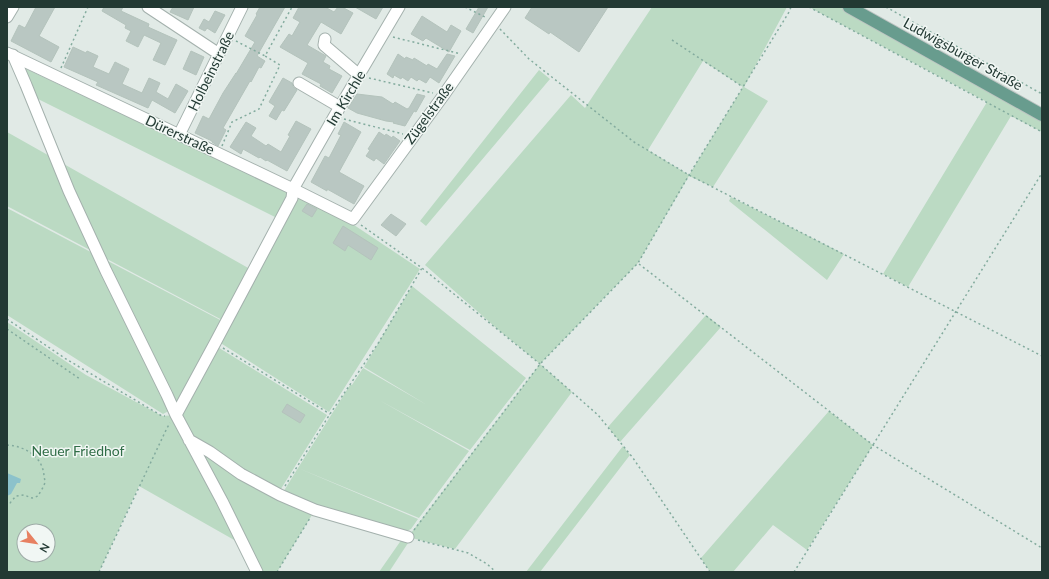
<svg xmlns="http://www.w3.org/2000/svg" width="1049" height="579" font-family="Lato,sans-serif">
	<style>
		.green { fill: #bbdac3; fill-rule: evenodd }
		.water { fill: #8cc2cb }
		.building { fill: #b9c7c2; stroke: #b4c3bc }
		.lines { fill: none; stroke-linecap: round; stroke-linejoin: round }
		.minor-casing { stroke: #a4b1ad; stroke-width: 13 }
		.major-casing { stroke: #bdc4c2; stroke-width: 14 }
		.path { stroke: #83ab9e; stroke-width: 1.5; stroke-dasharray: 2 3; stroke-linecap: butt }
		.minor { stroke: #fff; stroke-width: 11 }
		.major { stroke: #689c8e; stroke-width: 12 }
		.labels { text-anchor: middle; stroke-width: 3; stroke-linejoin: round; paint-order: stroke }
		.street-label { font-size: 14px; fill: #223933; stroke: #f1f7f4 }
		.park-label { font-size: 14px; fill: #306d47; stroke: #f1f7f4 }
	</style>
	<rect width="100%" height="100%" fill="#e1eae6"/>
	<path class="green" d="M652,7H787L744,87L768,101L713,187L689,176L638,263L540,364L572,392L455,549L408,537L540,364L494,326L425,265L571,95L585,108ZM703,61L743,87L689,175L648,150Z
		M809,7H849L1042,115V132L1011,116L908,287L883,274L987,102Z
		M24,68L289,193L277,218L36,98Z
		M539,70L550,79L426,226L420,221Z
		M7,132L250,269L224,321L7,206Z
		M295,196L351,223L420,269L329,412L219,342Z
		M731,197L844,254L827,280L729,201Z
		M7,208L224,322L178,406L163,414L7,315Z
		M412,286L526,378L470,450L379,400L469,451L419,518L298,468L350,385H352L363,368L427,405L364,367Z
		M706,315L721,327L620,442L608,427Z
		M7,322L86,375L162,416L176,415L189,440L315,510L277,572H257L243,545L139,486L99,572H7ZM24,531H48V555H24Z
		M216,346L327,415L279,492L242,472L193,436L183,422L182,413Z
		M829,411L873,445L807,550L773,525L733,572H710L701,558Z
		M623,446L630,455L540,572H526Z
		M298,468L418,519L411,529L402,533L282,494Z
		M402,539L410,540L389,572H379Z"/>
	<path class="water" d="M7,473L21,479L20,483H17L11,494L7,496Z"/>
	<path class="building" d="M36,7H55L39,36L59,47L51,62L11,41L19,25L25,28Z
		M104,7H123L121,11L149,24L148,27L177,40L165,65L153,60L161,43L144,35L138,47L126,41L131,31L125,28L126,25L102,11Z
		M173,7H194L188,20L170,12Z
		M260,7H285L257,56L265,61L261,68L259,67L251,82L250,81L223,128L226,130L218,146L212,142V141L195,133L203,116L209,119L223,93L236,73V74L255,42L245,36L257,15L256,14Z
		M299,7H325L334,12L338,7H342L353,13L341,34L321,22L307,45L326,56L323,62L330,66L329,69L342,76L332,93L320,86L321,84L302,74L308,63L280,47L289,34L292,36L300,22L293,18Z
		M355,7H383L376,19Z
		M479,7H488L473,33L466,29Z
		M532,7H608L579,52L550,32L549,34L525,18Z
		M215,11L225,15L215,33L207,28L205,31L199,28L204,19L209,22Z
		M422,16L447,32L451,25L461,31L449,52L426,38L423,41L411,34Z
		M73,47L86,53L87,51L98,56L93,67L109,74L115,62L129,69L122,84L142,93L149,78L160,83L156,92L168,99L176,84L188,91L175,113L152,100L148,108L96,85L98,82L64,67Z
		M191,51L204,57L196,75L183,69Z
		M398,54L405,59L406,57L413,60L414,58L427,66L428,64L437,69L447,54L455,56L439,83L430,77L426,83L419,79L417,81L411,77L408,81L402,77L401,79L394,75L393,78L387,74Z
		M283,78L292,83L293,87L297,90L284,111L282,110L276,120L269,116L275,106L269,102Z
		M357,94L382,97L393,104L395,102L407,109L409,108L417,94L425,96L416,112L414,111L405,126L393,123L394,122L386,121L357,113L348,108Z
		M296,121L311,129L287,171L267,160L266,161L260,157L259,158L243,149L241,154L230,147L246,122L256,128L251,136L266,146L268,144L281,152L290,136L288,135Z
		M344,122L361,132L339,172L364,186L354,204L327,189V191L311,182L325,156L329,158L341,135L338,134Z
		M379,132L385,136L386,134L392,138L393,136L400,141L384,164L376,158L374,161L366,156L370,150L368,149Z
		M307,204L317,209L312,217L302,211Z
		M391,214L406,224L396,236L381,225Z
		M343,226L378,248L371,260L348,245L345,251L333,243Z
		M287,404L305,415L300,423L282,412Z"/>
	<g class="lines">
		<g class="minor-casing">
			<path id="minor" d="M148,7L219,54
				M7,17L13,7
				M325,39L324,45L359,75
				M7,53L293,189L353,219L443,96L505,7
				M13,55L26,85L69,191L106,271L167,395L176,415L222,501L257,572
				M299,83L340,107
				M179,135L242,7
				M176,415L215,343L292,198L293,189L334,117L399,7
				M189,440L210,452L241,474L280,495L315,510L408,537"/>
		</g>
		<g class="major-casing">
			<path id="major" d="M849,7L1042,115"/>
		</g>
		<path class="path" d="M465,7L487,18
			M809,7L1042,132
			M886,7L1042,94
			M500,29L529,59L634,142L689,175L1042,356
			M393,37L461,54
			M672,40L743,87
			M236,41L265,56
			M61,68L88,7
			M369,78L433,93
			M344,119L403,134
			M222,146L232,122L259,109L280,65L265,56L292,7
			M361,225L422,268L540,364L598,415L633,458L710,572
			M639,264L873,445L1042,548
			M7,319L66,359L162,416H165
			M7,329L80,379
			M223,348L330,414
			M7,445C25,446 43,457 44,476C44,476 45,481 45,482C44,487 40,492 38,496L32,498L24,495L16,496L10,503H7
			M285,486L330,414L379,342L422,268
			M414,530L540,364L638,263L689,175L789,12L791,7
			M418,540L468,553L487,564L496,572
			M99,572L167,428L170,423
			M277,572L310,518
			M794,572L1042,173"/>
		<use href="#minor" class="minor"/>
		<use href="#major" class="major"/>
	</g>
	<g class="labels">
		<g class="street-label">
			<text transform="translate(963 54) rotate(29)" y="5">Ludwigsburger Straße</text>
			<text transform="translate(211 71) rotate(-64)" y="5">Holbeinstraße</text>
			<text transform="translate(346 98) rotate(-59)" y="5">Im Kirchle</text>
			<text transform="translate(429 113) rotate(-54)" y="5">Zügelstraße</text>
			<text transform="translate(180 135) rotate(25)" y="5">Dürerstraße</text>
		</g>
		<g class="park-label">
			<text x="78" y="456">Neuer Friedhof</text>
		</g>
	</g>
	<rect width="1049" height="579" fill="none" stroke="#223933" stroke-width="16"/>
	<g transform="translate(36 543) rotate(120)"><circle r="19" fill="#f1f7f4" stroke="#9eaba7"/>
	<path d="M0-3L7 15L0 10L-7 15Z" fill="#e78162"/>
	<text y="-6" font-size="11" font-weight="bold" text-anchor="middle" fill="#223933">N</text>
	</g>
</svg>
